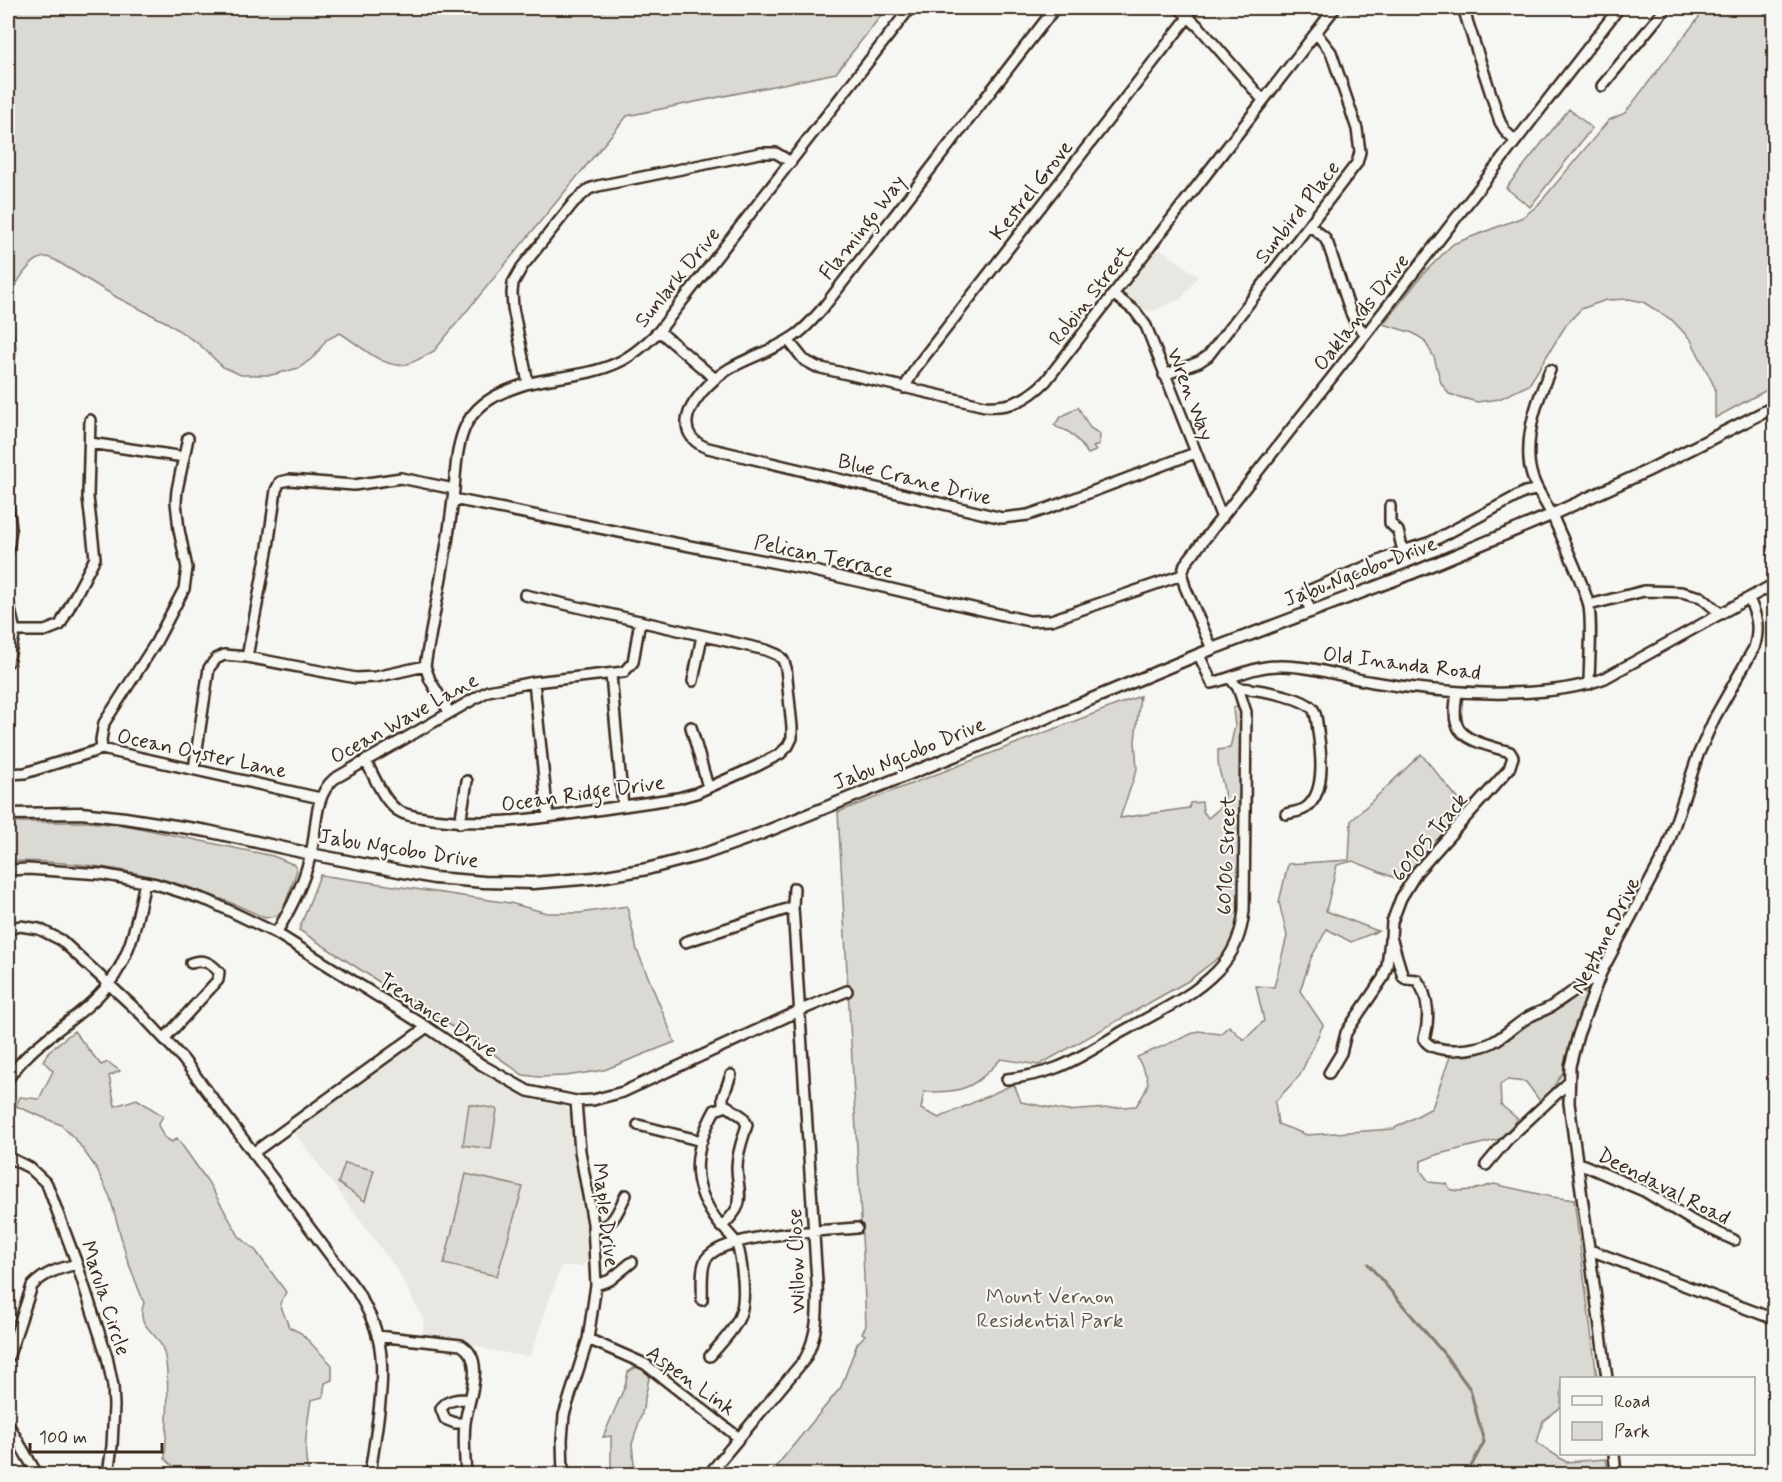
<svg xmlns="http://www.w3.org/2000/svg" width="1782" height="1482" font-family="Mynerve,sans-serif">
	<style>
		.built { fill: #e8e7e2 }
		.green { fill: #dad9d3; stroke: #8a8278; stroke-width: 1.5 }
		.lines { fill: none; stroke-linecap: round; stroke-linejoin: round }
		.stream { stroke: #857a71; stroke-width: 3 }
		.minor-casing { stroke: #3b2a1e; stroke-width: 14 }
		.major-casing { stroke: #3b2a1e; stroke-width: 15 }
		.minor { stroke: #f6f6f2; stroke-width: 9 }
		.major { stroke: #f6f6f2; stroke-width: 10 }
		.labels { text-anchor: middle; stroke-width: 4.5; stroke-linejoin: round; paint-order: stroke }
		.street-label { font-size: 21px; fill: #3b2a1e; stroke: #f6f6f2 }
		.park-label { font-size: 21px; fill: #63564b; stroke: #f6f6f2 }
	</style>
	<rect width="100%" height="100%" fill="#f6f6f2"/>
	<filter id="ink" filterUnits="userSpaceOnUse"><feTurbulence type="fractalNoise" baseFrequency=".0167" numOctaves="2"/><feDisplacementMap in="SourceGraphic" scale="12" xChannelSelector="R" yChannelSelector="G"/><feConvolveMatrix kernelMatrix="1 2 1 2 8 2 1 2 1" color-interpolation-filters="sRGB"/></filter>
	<g filter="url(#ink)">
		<path class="built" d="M1156,246L1198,276L1181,299L1152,311L1137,307L1123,297L1121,292Z
			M422,1037H428L438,1043L528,1098L540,1102L560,1105L567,1108L571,1115L575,1155L584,1196L590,1258L583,1266H561L530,1357L490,1350L456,1339L424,1337L423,1319L398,1271L292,1129Z"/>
		<path class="green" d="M8,8H887L836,73L627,116L434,351C424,356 410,366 398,365C378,364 357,343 340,333L326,340L315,356L299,368L271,375H241L223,367L200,345L166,322L118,298L55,260C52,259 49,257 46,257C31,257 13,286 11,299C6,321 27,353 8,372Z
			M1706,8H1774V386L1715,418V388L1691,340L1672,320L1643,302L1629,299L1606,300L1581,309L1566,325L1529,385L1499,399L1477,402L1449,394L1441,383L1434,357L1424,340L1413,333L1383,324L1425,272L1453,244L1523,217L1538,205L1609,120L1625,113Z
			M1569,109L1592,128L1530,207L1506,188Z
			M1078,407L1090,428L1100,434L1099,445L1093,447L1096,451L1088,454C1082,446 1076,436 1067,431C1062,428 1059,430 1054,425L1061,417Z
			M1140,696L1135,741L1137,769L1120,818L1189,808L1190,803L1202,802L1203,811L1208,818C1231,801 1225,794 1219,769C1218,763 1218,756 1218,750L1230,748L1235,726L1233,709L1241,702V897L1238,922L1227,951L1188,981L1039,1065L1001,1059C972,1089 965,1092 924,1092L921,1109L939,1118L1014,1084L1021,1102L1067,1111L1136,1106C1153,1082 1150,1082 1137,1057L1198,1031L1220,1034L1229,1026L1244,1040L1264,1021L1256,986L1274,987L1287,936L1279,902L1288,864L1349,860L1351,821L1421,754L1469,812L1400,880L1353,861L1337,865L1326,911L1378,931L1351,942L1327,929L1311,958L1300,991L1323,1025L1300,1075L1275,1102L1278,1124L1307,1135L1393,1129L1432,1108L1451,1054L1487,1050L1531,1019L1591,982L1564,1071L1542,1104L1526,1082L1507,1080L1500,1085L1501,1105L1518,1119L1500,1139L1439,1154L1421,1161V1171L1429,1182L1447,1184L1450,1189L1458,1191L1473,1190L1494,1184L1552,1197L1574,1200L1597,1378H1562L1561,1407L1543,1421L1537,1443L1566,1462L1606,1459L1608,1474H770L841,1387L857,1344L865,1335L862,1333L866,1326L863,1254L838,812Z
			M8,822H87L130,826L273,856L295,865L297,870L284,908L276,916L265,918C177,876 104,861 8,861Z
			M320,875L510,903L547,913H580L627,906L637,950L675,1042L604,1070L566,1076L539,1077L523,1075L485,1048L463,1035L426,1007L387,987L299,930Z
			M74,1031L101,1065L108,1062L120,1071L109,1076L115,1106L137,1099L163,1116L158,1125L164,1137L172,1142L177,1138L208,1182L239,1236L256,1251L286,1292L280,1304L289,1327L301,1333L332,1365V1380L325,1383L323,1397L311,1400C308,1419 301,1458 310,1474H173L174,1467L165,1459C166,1433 172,1370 162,1347C155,1330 135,1326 144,1303L127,1259L110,1197L96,1168L77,1141L61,1125L16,1106L20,1097L39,1099L53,1071L43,1061L49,1051Z
			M469,1104L497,1109L491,1149L463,1145Z
			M345,1163L374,1170L365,1201L338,1183Z
			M466,1174L523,1187L497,1276L444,1264Z
			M639,1365L650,1373L642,1413L632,1444L635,1474H611V1436L603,1437L625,1386L628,1372Z"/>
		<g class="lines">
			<path class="stream" d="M1368,1264L1445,1355L1470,1389L1484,1442L1467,1474"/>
			<g class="minor-casing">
				<path id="minor" d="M1055,8L823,308C814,318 805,330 793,337C760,359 730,359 702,392C695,401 688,410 687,421C686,435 696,444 708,448L1002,518L1028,515L1046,509L1195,453
					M1179,8L1201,29L1263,100
					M1463,8L1500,122L1506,132L1515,141
					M1602,86L1666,8
					M1309,225L1324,237L1328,244L1351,313L1356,324L1366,334
					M1113,294L1135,311L1146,326L1222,518
					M659,331L714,378
					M788,340L804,360L817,367L985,406C1011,408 1028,399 1046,381L1335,8
					M1550,370C1538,398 1527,428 1529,459C1530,482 1543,497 1553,517C1565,545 1579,573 1588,602C1593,619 1589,664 1589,684
					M1164,375L1199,362L1208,356L1357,163L1360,152L1357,129L1331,52L1316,33
					M528,383L513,308L512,293L513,283L522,267L574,202L589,189L598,186L760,153H776L791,162
					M904,388L917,366L1189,16
					M90,443L184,457
					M453,499L806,569L1029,621L1051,620L1182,575
					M8,505L11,528L8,551
					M1390,506V523L1398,531L1403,551
					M8,601L15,631L8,662
					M1589,605L1644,591L1681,592L1701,597L1721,614
					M1311,612L1306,599L1308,591L1403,551L1431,542L1525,492L1536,490
					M15,631H45L60,625L95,558L88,497L90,420
					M1212,649L1185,587L1182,575L1185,564L1366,334L1619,8
					M1199,655L1212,683C1235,677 1255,666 1278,666C1310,665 1342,677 1373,682C1438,693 1543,702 1605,678L1774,584
					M247,657L268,547L276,490L280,482L289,480L354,485L401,478L454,489
					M611,675L623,806
					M693,681L702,636
					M534,682L548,817
					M1238,688C1255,689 1302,696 1313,709C1317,715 1317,724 1318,731C1321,752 1326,790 1308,806C1302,812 1293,812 1286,814
					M1457,692C1456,702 1453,715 1457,725C1463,742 1495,747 1510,752L1513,757L1509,769L1417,872L1401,898L1392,922L1391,937L1403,977L1406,979L1417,980C1429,996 1430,1020 1424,1039C1433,1056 1479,1050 1493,1042C1505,1036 1515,1025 1527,1018C1535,1013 1544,1011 1552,1006C1568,995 1584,983 1601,973
					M449,712L430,680L425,666C434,611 447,555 453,499C456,475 455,446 467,423C479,401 503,391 526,384C557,376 590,376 619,362C634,355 647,343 659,331L910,8
					M691,727L708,787
					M102,749L101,740L104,723L155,644L184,589L187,568L179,530L176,502L177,490L188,438
					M365,760C374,775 382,799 397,810C407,817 420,817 432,819C489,826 527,820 583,812C615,807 646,803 678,798L696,793L757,766L780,754L788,746L792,738V727L786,668L783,660L778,655L766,650L525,595
					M194,769L209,668L216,659L224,655L247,657L356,678L376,677L425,666
					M8,774L25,773L102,749L320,798
					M460,823L467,781
					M8,870L28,869L101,874L156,884L209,901L276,933L427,1027L482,1065L528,1091L576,1101L593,1100L623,1092L801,1010L847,991
					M8,929L20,926L39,929L61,940L141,1014L183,1059L357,1291C366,1306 374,1321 378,1338C388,1376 375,1436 370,1474
					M276,933C291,909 303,885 310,857C318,831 312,798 334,779L488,691L534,682L624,672L633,662L640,621
					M685,942L793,907
					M165,1038L218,980L219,972C210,962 203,959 191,963
					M1329,1073L1341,1053L1346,1033L1351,1025L1383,978L1387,966L1390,940
					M8,1079C33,1040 79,1021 108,985C132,955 137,918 145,882
					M1007,1079C1024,1077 1040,1074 1056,1068C1078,1060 1100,1045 1120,1033C1153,1014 1190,999 1217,971C1234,954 1242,933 1244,910L1246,712L1238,688L1230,678
					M723,1107V1097L731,1075
					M638,1125L702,1141
					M253,1153L427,1027
					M8,1157L30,1168L47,1184L77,1264L107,1357L113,1386L114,1406L112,1446L108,1474
					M1579,1163L1644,1191L1693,1221L1734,1240
					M1486,1165L1507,1140L1569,1082
					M593,1229C615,1226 617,1212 626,1195
					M1590,1250L1774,1319
					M596,1285L610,1280L632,1262
					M702,1300C703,1288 700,1270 706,1259C723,1233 826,1231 857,1228
					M377,1336L461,1345C487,1360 468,1399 465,1423C463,1440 465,1458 466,1474
					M588,1339L645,1364L739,1438
					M710,1356C739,1323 748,1315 742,1270C741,1262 740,1250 736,1243C731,1234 721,1227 715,1218C689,1181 694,1148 715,1110L727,1106L743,1117L747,1125C743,1138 737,1153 737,1167C738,1198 748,1202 721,1227
					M8,1358L32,1286C44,1273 60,1268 77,1264
					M1607,1378L1569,1103L1570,1066L1578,1035L1601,973L1666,851L1698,755L1715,717L1754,648C1760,629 1757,616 1749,599
					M465,1423H455L445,1419L441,1409C446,1399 460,1399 470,1399
					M8,1424L37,1474
					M1614,1454L1616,1474
					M563,1474L562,1440L564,1415L588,1339L596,1285L593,1223L580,1151L576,1101
					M709,1474L805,1359C818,1335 818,1309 817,1282L793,907L794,888"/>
			</g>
			<g class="major-casing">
				<path id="major" d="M8,814L81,813L125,818L207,831L311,854L434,878L484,882L533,883L594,878L647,869L704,854L760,834L981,745L1212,649L1410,574L1551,515L1647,471L1774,407"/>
			</g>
			<use href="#minor" class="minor"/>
			<use href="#major" class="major"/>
		</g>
	</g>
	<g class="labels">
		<g class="street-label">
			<text transform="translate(1031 190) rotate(-52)" y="7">Kestrel Grove</text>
			<text transform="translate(1297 212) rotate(-52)" y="7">Sunbird Place</text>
			<text transform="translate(862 227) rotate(-52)" y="7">Flamingo Way</text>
			<text transform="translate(677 277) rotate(-51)" y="7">Sunlark Drive</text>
			<text transform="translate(1090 295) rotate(-52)" y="7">Robin Street</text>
			<text transform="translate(1361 312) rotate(-52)" y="7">Oaklands Drive</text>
			<text transform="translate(1191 394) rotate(69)" y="7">Wren Way</text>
			<text transform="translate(915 479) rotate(14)" y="7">Blue Crane Drive</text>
			<text transform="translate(824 556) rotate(12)" y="7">Pelican Terrace</text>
			<text transform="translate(1360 571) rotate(-21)" y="7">Jabu Ngcobo Drive</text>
			<text transform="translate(1402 663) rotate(7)" y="7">Old Inanda Road</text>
			<text transform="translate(404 718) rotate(-29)" y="7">Ocean Wave Lane</text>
			<text transform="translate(202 753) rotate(12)" y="7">Ocean Oyster Lane</text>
			<text transform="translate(909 753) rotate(-22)" y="7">Jabu Ngcobo Drive</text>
			<text transform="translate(583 793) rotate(-8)" y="7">Ocean Ridge Drive</text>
			<text transform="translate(1429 837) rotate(-51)" y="7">60105 Track</text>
			<text transform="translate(399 848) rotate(9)" y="7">Jabu Ngcobo Drive</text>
			<text transform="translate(1226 855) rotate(-88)" y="7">60106 Street</text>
			<text transform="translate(1605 935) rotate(-63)" y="7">Neptune Drive</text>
			<text transform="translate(438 1015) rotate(33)" y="7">Trenance Drive</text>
			<text transform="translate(1664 1186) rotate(27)" y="7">Deendaval Road</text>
			<text transform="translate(606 1215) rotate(83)" y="7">Maple Drive</text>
			<text transform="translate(796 1261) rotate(-92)" y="7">Willow Close</text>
			<text transform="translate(106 1298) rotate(72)" y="7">Marula Circle</text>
			<text transform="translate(691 1380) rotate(36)" y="7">Aspen Link</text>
		</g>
		<g class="park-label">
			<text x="1050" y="1303">Mount Vernon<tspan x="1050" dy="24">Residential Park</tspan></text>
		</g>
	</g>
	<rect width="1782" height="1482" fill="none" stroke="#f6f6f2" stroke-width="30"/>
	<rect x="15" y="15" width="1752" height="1452" fill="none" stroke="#3b2a1e" stroke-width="2" filter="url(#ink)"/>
	<rect x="1560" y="1377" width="195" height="78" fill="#f6f6f2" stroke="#aba49d" stroke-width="1.5"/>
	<rect x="1572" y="1396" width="30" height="9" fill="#f6f6f2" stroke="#aba49d" stroke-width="1.5"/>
	<text x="1614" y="1407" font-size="18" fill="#3b2a1e">Road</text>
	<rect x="1572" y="1422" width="30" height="18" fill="#dad9d3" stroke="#aba49d" stroke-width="1.5"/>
	<text x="1614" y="1437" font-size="18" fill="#3b2a1e">Park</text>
	<path d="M30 1443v9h132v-9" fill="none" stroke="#3b2a1e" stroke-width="3"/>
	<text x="39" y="1443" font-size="18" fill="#3b2a1e" stroke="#f6f6f2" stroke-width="4.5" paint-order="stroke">100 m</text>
</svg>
